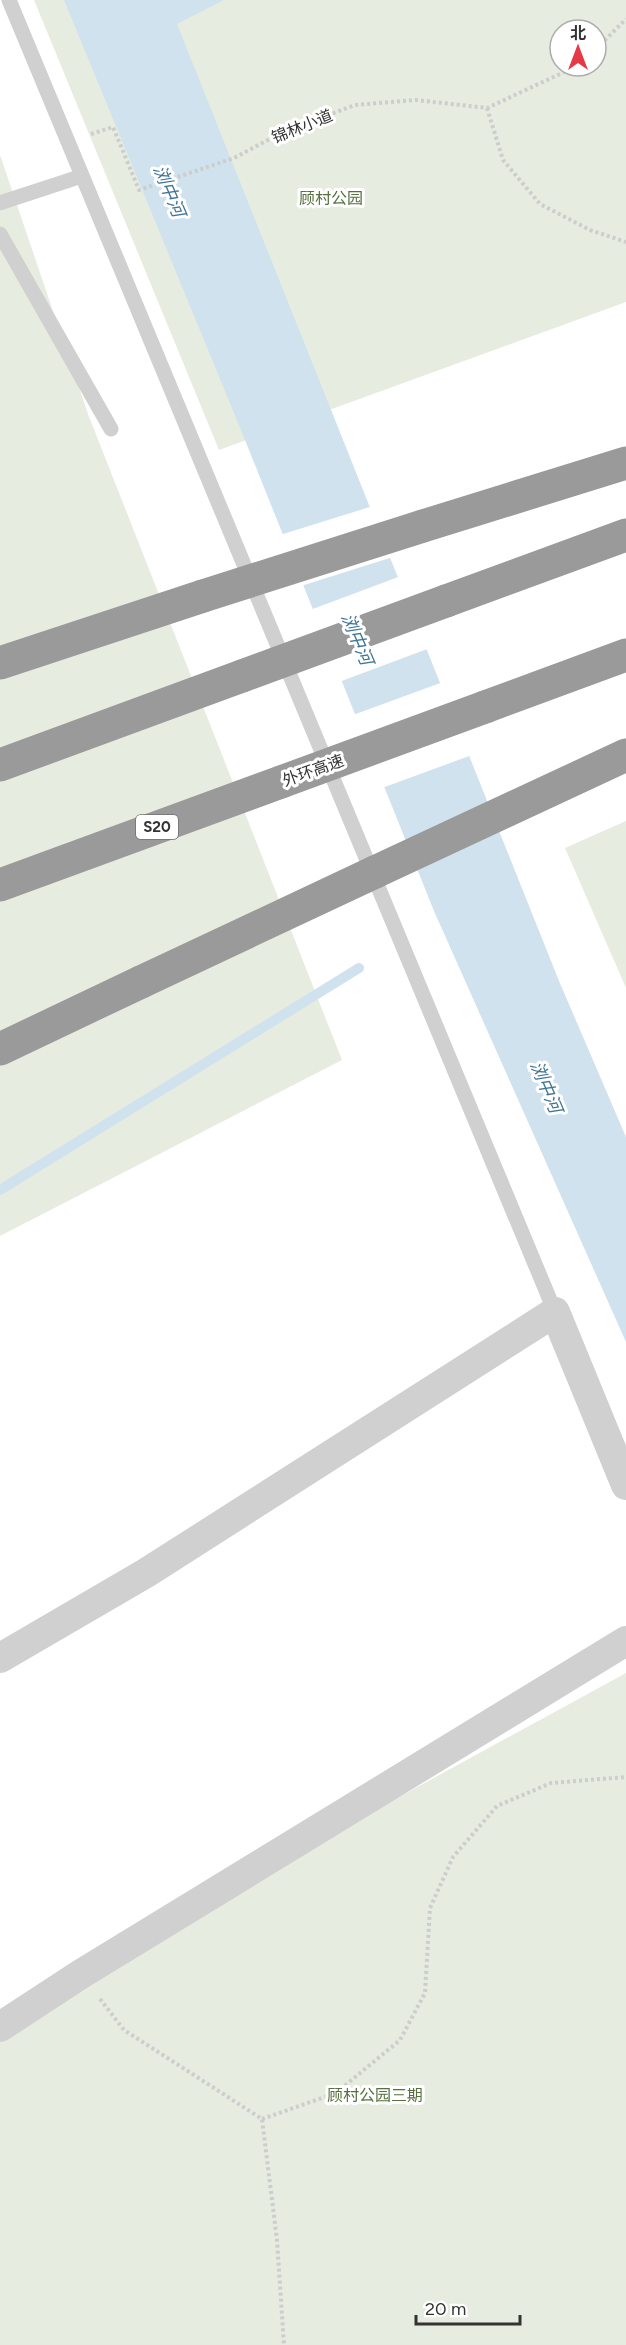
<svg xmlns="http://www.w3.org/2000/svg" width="626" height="2345" font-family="Figtree,'Noto Sans SC',sans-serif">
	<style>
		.green { fill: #e6ecdf; fill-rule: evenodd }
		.water { fill: #cfe2ee }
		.pier { fill: #fff }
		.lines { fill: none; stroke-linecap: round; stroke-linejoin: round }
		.stream { stroke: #cfe2ee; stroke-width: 10 }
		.path { stroke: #cdcdcd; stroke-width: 4; stroke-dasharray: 3 3; stroke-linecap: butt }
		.service { stroke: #d0d0d0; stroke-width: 15 }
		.minor { stroke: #d0d0d0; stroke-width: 30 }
		.motorway { stroke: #9a9a9a; stroke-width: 33 }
		.motorway-bridge { stroke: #9a9a9a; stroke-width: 33 }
		.labels { text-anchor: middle; stroke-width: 6; stroke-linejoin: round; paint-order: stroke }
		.shield { fill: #fff; stroke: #707070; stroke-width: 1.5 }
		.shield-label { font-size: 15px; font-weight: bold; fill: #333 }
		.street-label { font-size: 16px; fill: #333; stroke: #fff }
		.park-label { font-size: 16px; fill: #56703f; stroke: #fff }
		.water-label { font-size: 18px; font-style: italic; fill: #3f7597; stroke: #fff }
	</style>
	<rect width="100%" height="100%" fill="#fff"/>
	<path class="green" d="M34,0H626V302L219,450ZM560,30H596V66H560Z
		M0,155L88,414L342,1060L0,1236Z
		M626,821V988L565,848Z
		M626,1673V2345H0V2015Z"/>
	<path class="water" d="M64,0H224L177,24L559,981L626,1137V1342L434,911L241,430Z"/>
	<path class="pier" d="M373,506L393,557L301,586L280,535Z
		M401,576L430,648L339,682L310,610Z
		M443,682L472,755L382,788L353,715Z"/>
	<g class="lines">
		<path class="stream" d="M0,1190L359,968"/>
		<path class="path" d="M596,49L626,19
			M487,108L503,160L540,204L590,230L626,242
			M91,134L113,127L139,190L234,158L283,132L355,105L416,100L487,108L577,66
			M100,1999L124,2030L262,2119L277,2240L284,2345
			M262,2119L336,2093L400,2040L425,1993L430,1908L453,1857L497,1806L551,1783L626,1777"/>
		<path class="service" d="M9,0L555,1312
			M0,203L82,176
			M0,234L111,429"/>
		<path class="minor" d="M0,1658L146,1573L555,1312L626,1485
			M0,2027L81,1974L626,1641"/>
		<path class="motorway" d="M423,526L626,463
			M446,601L626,535
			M0,663L203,596
			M485,707L626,655
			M0,765L242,676
			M375,872L626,755
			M0,885L281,782
			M0,1049L141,982"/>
		<path class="motorway-bridge" d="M203,596L423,526
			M242,676L446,601
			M281,782L485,707
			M141,982L375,872"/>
	</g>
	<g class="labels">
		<rect class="shield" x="136" y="815" width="42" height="24" rx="4.5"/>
		<g class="shield-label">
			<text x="157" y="832">S20</text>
		</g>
		<g class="street-label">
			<text transform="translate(302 126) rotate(-22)" y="6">锦林小道</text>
			<text transform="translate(313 770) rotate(-20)" y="6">外环高速</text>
		</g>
		<g class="park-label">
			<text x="331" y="204">顾村公园</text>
			<text x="375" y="2101">顾村公园三期</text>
		</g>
		<g class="water-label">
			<text transform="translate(169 191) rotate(67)" y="6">浏中河</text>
			<text transform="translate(357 639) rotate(67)" y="6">浏中河</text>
			<text transform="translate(546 1087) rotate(67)" y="6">浏中河</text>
		</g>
	</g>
	<g transform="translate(578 48)"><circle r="28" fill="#ffffff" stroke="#adadad" stroke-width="1.5"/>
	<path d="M0-4.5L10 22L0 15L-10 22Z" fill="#e63946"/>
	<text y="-9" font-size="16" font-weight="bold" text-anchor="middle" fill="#333333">北</text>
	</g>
	<path d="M416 2315v9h104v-9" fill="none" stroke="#333333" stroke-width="3"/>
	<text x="425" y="2315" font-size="18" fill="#333333" stroke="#ffffff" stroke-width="4.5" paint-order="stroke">20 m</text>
</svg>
